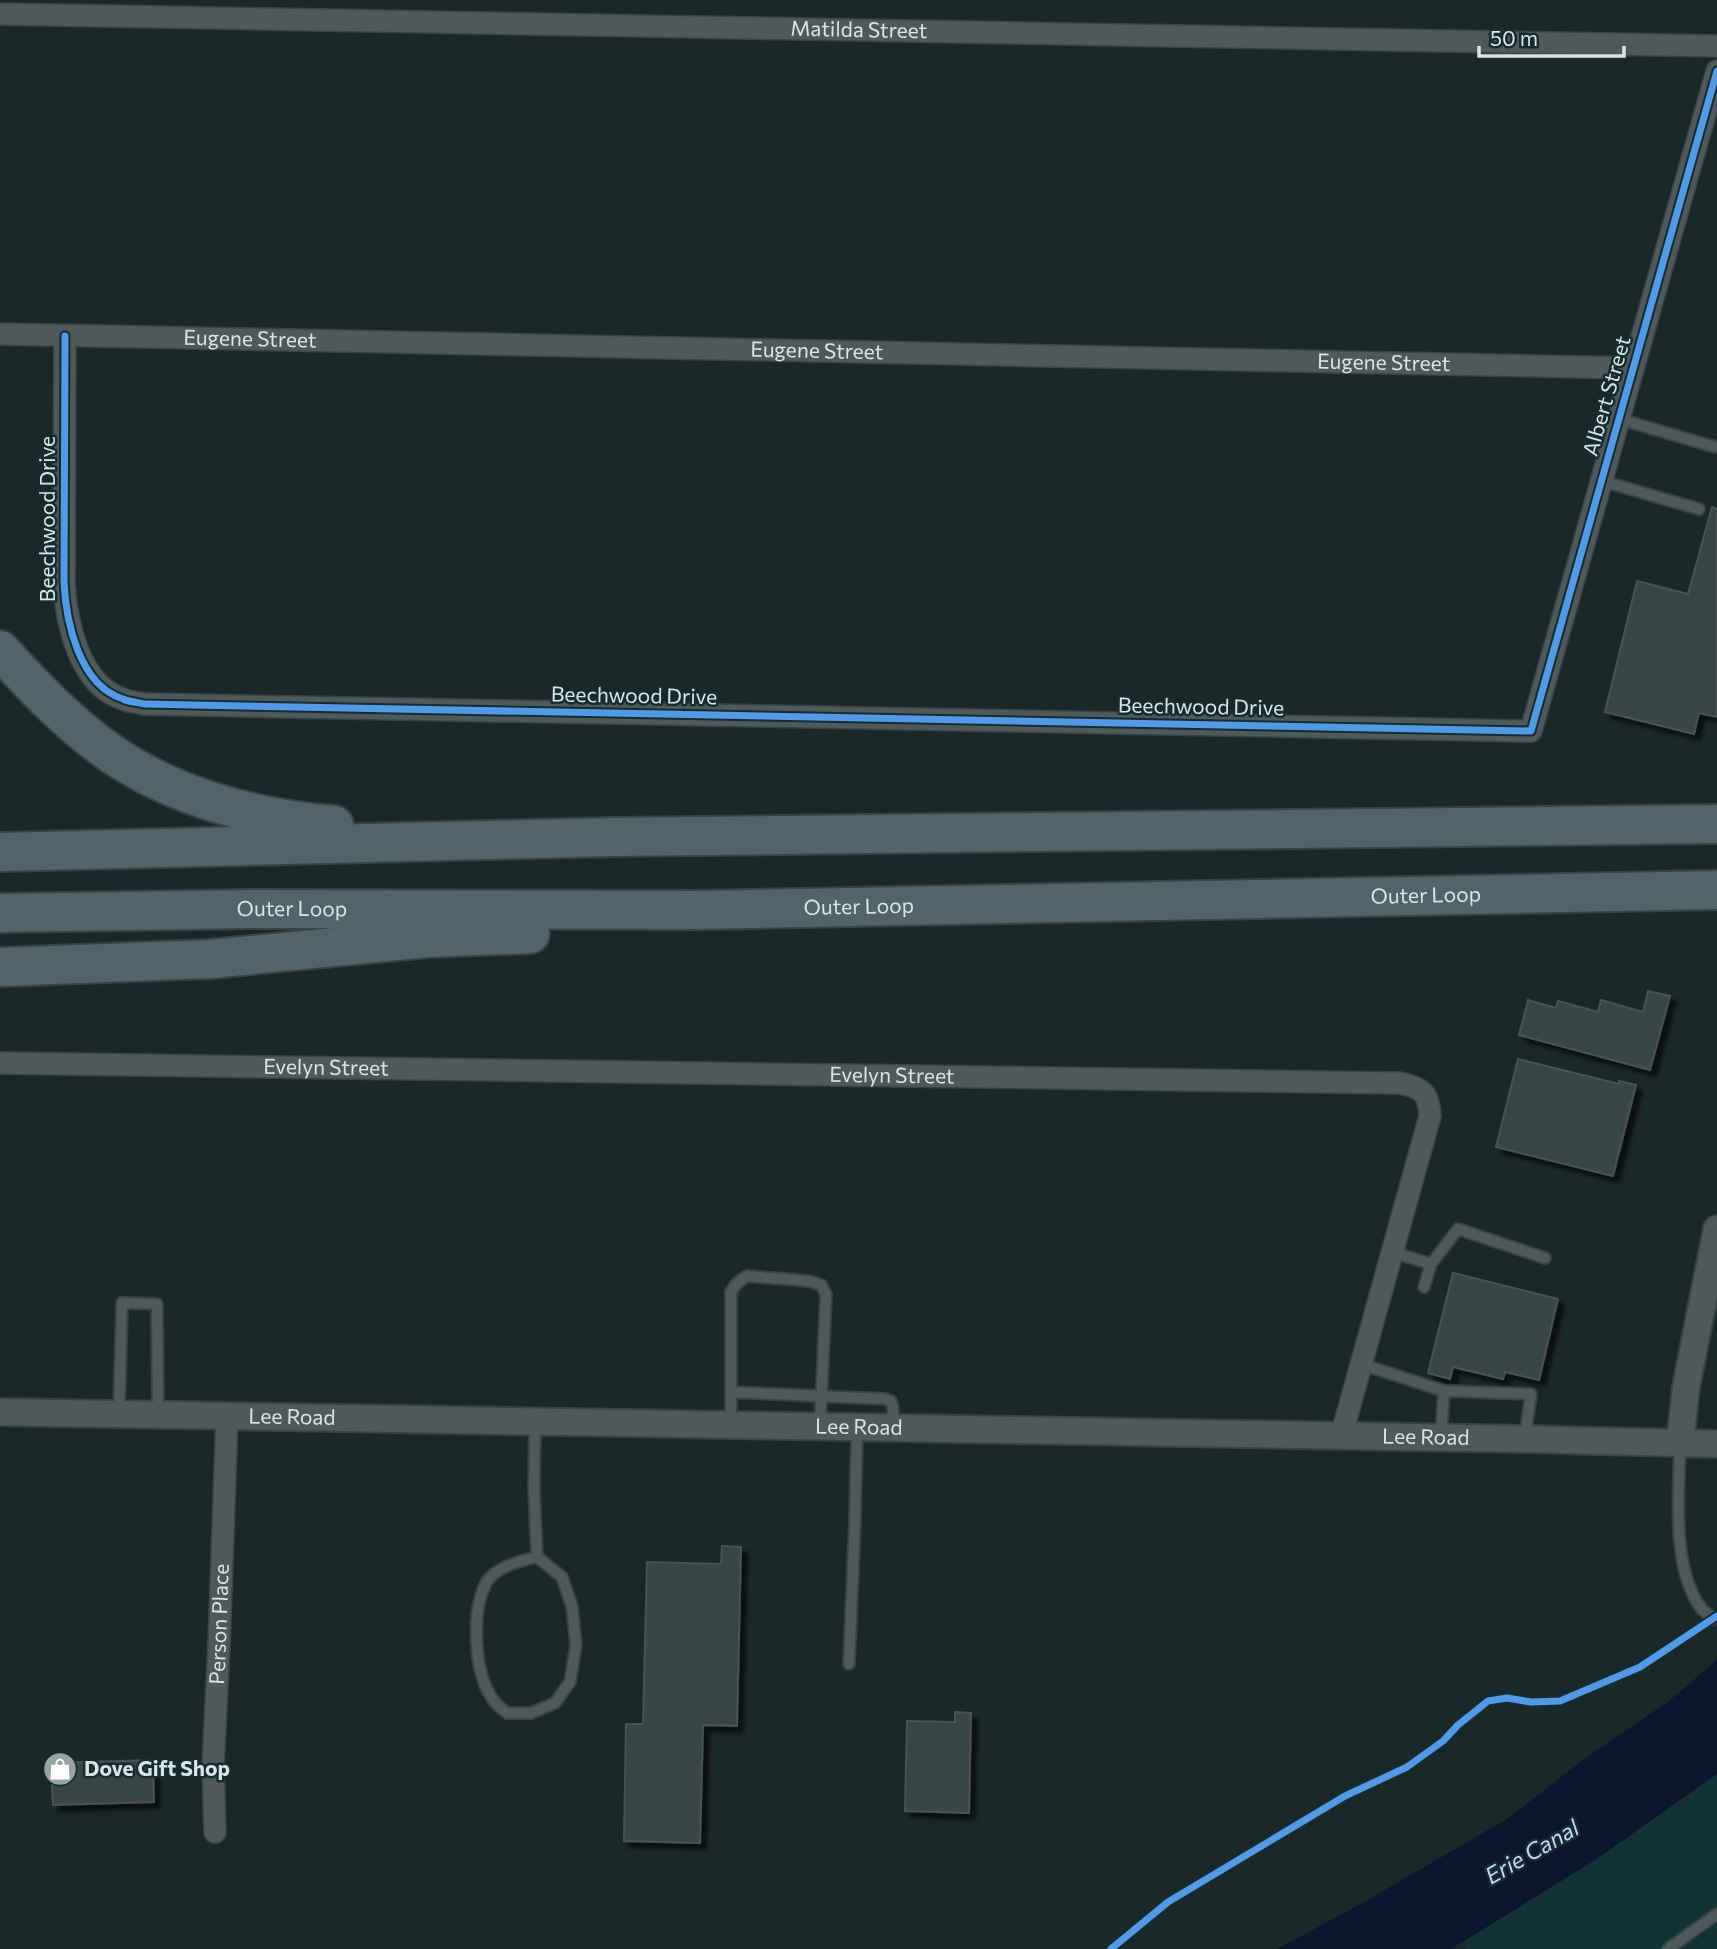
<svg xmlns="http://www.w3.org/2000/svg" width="1717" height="1949" font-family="Commissioner,sans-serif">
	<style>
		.built { fill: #123236 }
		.water { fill: #0c162e }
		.building { fill: #374645; stroke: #485353; stroke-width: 2; filter: url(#shadow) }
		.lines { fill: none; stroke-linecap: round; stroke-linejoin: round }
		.service-casing { stroke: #394345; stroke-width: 14 }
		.minor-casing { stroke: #394345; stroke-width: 24 }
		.tertiary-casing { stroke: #394345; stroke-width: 30 }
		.motorway-casing { stroke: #394345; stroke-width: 42 }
		.service { stroke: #4f595b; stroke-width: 10 }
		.minor { stroke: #4f595b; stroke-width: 21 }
		.tertiary { stroke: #4f595b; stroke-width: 26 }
		.motorway { stroke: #52646b; stroke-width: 38 }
		.cycleway-casing { stroke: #152c30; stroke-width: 11 }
		.cycleway { stroke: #5399e6; stroke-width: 7 }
		.labels { text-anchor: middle; stroke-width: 5; stroke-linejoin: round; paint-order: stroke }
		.street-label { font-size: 21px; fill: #d7e5e7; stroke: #152c30 }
		.poi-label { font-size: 21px; font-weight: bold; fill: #d7e5e7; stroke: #152c30; text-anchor: start }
		.water-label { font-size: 23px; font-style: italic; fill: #c6d5f8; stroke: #152c30 }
	</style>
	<defs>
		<filter id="shadow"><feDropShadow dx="6" dy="6" stdDeviation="2" flood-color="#0009"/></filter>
	</defs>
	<rect width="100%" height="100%" fill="#1b282a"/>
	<path class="built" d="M1717,1774V1949H1465L1467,1939L1595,1860Z"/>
	<path class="water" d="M1717,1660V1774L1595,1860L1451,1949H1277L1359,1905L1507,1819L1587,1757L1669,1701Z"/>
	<path class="building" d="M1712,507L1717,509V717L1699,713L1694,734L1605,712L1637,581L1688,594Z
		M1648,991L1670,996L1650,1070L1519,1035L1528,1000L1556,1008L1558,1001L1598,1012L1601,1000L1643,1012Z
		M1518,1059L1619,1084V1081L1636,1085L1613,1176L1496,1147Z
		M1453,1273L1558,1299L1539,1380L1505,1372L1503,1379L1453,1367L1450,1379L1428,1373Z
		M722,1546L741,1547L737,1726L703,1725L700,1843L624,1841L626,1724H643L647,1562L721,1564Z
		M955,1712L971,1713L969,1813L905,1811L907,1721L955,1722Z
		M153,1760L154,1802L53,1805L51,1763Z"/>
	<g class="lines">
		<g class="service-casing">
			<path id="service" d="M1619,419L1715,447
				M1602,481L1699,509
				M1392,1252L1431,1264L1458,1229L1545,1258
				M1424,1287L1431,1264
				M1361,1364L1444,1391L1441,1437
				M1444,1391L1531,1394L1525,1437
				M731,1392L885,1399L891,1401L893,1408V1427
				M119,1413L122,1303L157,1304L158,1415
				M535,1422L534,1489L537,1557L562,1577L572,1606L576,1645L570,1682L555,1703L531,1713H507C502,1709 495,1704 492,1698C474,1672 471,1612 486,1583C495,1567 520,1561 537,1557
				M731,1426V1292L737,1283L747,1276L809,1281L821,1285L826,1294L820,1427
				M1680,1443C1679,1491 1671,1568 1701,1608C1704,1612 1710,1615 1713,1619
				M849,1664L855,1520L857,1428
				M1668,1949L1717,1914"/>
		</g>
		<g class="minor-casing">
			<g id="minor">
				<path id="s1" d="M0,14L1717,46"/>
				<path id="s2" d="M0,334L1633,368"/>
				<path d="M65,336L64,582C66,622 79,685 123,699C129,702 137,702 144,704L1531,731L1717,71"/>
				<path id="s3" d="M0,1063L1399,1083C1422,1087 1429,1093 1430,1116L1341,1437"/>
				<path id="s4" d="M215,1832L213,1766L219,1645L227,1416"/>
			</g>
		</g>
		<g class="tertiary-casing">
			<g id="tertiary">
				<path id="s5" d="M0,1412L1525,1439L1717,1444"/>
				<path d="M1680,1443L1686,1387L1717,1229"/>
			</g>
		</g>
		<g class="motorway-casing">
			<g id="motorway">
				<path d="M0,650C34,687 68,723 109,752C173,797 257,819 334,825"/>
				<path d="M0,852L613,837L1717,824"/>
				<path id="s6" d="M0,913L250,909L697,910L1717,890"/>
				<path d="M0,967L210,959L428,938L530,934"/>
			</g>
		</g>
		<use href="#service" class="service"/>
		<use href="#minor" class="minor"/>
		<use href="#tertiary" class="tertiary"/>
		<use href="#motorway" class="motorway"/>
		<g class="cycleway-casing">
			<path id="cycleway" d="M65,336L64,582C66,622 79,685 123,699C129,702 137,702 144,704L1531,731L1717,71
				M1111,1949L1168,1902L1345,1796L1407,1767L1443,1741L1458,1725L1488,1701L1507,1698L1531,1702L1560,1701L1640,1667L1717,1616"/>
		</g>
		<use href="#cycleway" class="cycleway"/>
	</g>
	<defs>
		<g id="shop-disc" transform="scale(1.75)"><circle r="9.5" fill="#95a3a5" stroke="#152c30"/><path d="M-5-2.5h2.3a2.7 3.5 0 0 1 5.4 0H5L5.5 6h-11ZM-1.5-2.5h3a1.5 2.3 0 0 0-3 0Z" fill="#fff"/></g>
	</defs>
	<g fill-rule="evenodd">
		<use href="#shop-disc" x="60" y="1769"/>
	</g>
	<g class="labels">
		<g class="street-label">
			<text dy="7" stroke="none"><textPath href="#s1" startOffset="859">Matilda Street</textPath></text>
			<text dy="7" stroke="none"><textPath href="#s2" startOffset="250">Eugene Street</textPath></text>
			<text dy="7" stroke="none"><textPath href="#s2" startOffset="817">Eugene Street</textPath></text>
			<text dy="7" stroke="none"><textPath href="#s2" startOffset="1384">Eugene Street</textPath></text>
			<text transform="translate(1607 396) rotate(-74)" y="7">Albert Street</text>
			<text transform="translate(48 519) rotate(-90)" y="7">Beechwood Drive</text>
			<text transform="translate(634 696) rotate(1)" y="7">Beechwood Drive</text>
			<text transform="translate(1201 707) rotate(1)" y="7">Beechwood Drive</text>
			<text dy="7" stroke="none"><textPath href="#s6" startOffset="1426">Outer Loop</textPath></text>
			<text dy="7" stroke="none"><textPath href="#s6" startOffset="859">Outer Loop</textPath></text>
			<text dy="7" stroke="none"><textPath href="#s6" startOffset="292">Outer Loop</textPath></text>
			<text dy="7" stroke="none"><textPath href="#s3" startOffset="326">Evelyn Street</textPath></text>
			<text dy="7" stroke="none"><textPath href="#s3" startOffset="892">Evelyn Street</textPath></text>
			<text dy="7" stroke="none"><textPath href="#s5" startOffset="292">Lee Road</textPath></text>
			<text dy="7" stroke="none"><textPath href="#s5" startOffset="859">Lee Road</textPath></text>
			<text dy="7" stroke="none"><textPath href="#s5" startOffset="1426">Lee Road</textPath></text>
			<text dy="7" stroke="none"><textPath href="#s4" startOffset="208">Person Place</textPath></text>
		</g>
		<g class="poi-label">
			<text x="84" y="1776">Dove Gift Shop</text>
		</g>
		<g class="water-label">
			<text transform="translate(1532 1852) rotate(-30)" y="8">Erie Canal</text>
		</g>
	</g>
	<path d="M1479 46v10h145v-10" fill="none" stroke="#d7e5e7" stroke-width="3.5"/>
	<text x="1490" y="46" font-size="21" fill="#d7e5e7" stroke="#152c30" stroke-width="5" paint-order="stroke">50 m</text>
</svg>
